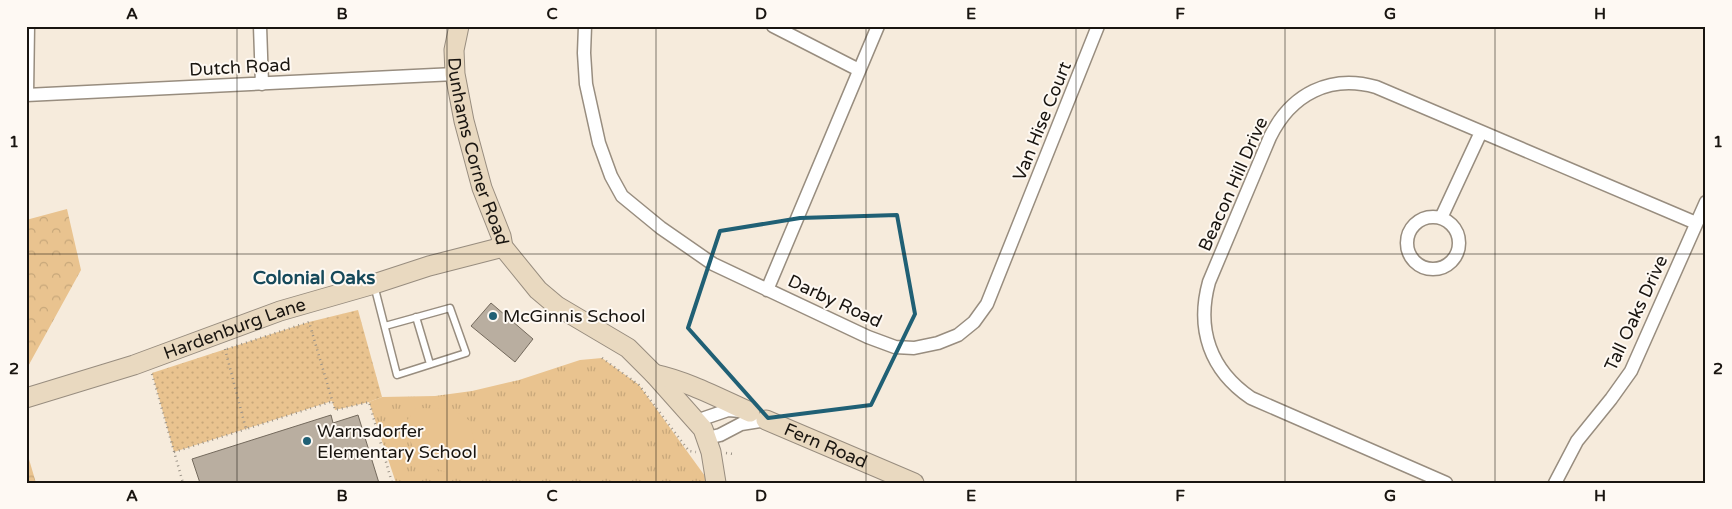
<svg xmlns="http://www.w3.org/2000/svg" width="1732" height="509" font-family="'Varela Round',sans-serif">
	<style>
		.grass { fill: url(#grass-dots) }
		.forest { fill: url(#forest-crowns) }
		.park { fill: url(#park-tufts) }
		.pitch { fill: #e9c38f }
		.building { fill: #b9aea0; stroke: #746a5d }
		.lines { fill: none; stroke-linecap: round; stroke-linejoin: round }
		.lane-casing { stroke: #988d7f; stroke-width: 9 }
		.street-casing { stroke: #988d7f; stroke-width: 15 }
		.secondary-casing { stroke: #988d7f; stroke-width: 21 }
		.path { stroke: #9a9287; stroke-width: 2.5; stroke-dasharray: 1 4; stroke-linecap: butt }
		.lane { stroke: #fff; stroke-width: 6 }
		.street { stroke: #fff; stroke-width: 12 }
		.secondary { stroke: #e9d9c0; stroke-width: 19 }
		.marked { fill: none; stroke: #206075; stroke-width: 4; stroke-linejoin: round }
		.grid { fill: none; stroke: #191510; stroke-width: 1; stroke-opacity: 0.55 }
		.poi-dot { fill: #206075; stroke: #fef9f3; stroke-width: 2 }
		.labels { text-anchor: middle; stroke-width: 4; stroke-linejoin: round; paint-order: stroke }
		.street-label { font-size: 18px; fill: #191510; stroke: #fef9f3 }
		.poi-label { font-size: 18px; fill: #191510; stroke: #fef9f3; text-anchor: start }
		.neighbourhood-label { font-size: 19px; font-weight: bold; fill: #16495a; stroke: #fef9f3 }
		.neatline { fill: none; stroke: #191510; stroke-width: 2 }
		.grid-label { font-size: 16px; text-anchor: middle; font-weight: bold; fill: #191510 }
	</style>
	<defs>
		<pattern id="grass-dots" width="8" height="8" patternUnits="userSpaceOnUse" patternTransform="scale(1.25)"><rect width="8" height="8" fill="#e9c38f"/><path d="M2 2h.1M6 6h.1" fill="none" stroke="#c7a77a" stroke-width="1.8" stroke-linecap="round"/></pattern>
		<pattern id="forest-crowns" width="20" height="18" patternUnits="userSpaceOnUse" patternTransform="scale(1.25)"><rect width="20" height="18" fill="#e9c38f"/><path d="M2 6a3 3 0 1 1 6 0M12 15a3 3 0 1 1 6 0" fill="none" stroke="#c7a77a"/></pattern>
		<pattern id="park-tufts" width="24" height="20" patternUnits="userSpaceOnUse" patternTransform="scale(1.25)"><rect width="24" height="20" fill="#e9c38f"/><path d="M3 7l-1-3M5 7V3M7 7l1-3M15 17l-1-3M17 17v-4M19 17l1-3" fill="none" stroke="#c7a77a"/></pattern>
	</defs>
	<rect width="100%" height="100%" fill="#f6ebdc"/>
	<path class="grass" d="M358,310L382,397L369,402L335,410L332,401L174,452L152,373L309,322Z"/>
	<path class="forest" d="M67,209L81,270L26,370V220Z
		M26,449L36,483H26Z"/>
	<path class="park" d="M602,358L639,385L710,483H396L369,402L382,397L435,396L472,391L519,380L580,360Z"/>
	<path class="pitch" d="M416,408L453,409L470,421L475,448L451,474L421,463L403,426Z"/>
	<path class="building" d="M491,303L533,339L515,362L471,326Z
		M331,415L333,423L358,415L379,483H200L192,459Z"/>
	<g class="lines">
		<g class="lane-casing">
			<path id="lane" d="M374,285L397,375L466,353L450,308L385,326
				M416,317L430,364"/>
		</g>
		<g class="street-casing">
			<path id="street" d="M260,26L262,84
				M585,26L584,53L586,84L599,143L611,176L622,196L661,228L713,264L868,337L895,347L914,348L938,343L958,335L974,322L987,304L1098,26
				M773,26L859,70
				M26,95L455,74
				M27,95L28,26
				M1407 243a26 26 0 1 1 52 0a26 26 0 1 1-52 0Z
				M1441,218L1481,132
				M767,290L878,26
				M696,421L728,410L741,411
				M707,438L720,435L741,424L766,420
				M1446,483L1251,398C1210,370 1196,329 1209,282L1270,137C1291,94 1330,74 1376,87L1696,223
				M1555,483L1577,441L1611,399L1631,371L1706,202"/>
		</g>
		<g class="secondary-casing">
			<g id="secondary">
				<path id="s1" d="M459,26L454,50L455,74L464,121L482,188L501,236L503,247L538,290L557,306L628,348L654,374L703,429L711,452L716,483"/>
				<path d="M654,374C687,381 719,398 750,412"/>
				<path id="s2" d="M26,398L134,365L280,311L374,284L429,266L503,247"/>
				<path id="s3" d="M766,420L914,483"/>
			</g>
		</g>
		<path class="path" d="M225,349L246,429L333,401
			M227,349L309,322L335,410L369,402L392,483
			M602,358L639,385L689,451L696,452
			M152,374L183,483
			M174,452L246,429
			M726,453L733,454"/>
		<use href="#lane" class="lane"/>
		<use href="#street" class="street"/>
		<use href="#secondary" class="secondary"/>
	</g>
	<path class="marked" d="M897,215L915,314L871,405L768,418L688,328L720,231L800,218Z"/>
	<path class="grid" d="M237,26V483M447,26V483M656,26V483M866,26V483M1076,26V483M1285,26V483M1495,26V483M26,254H1706"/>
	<g class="poi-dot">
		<circle cx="493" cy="316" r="5"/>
		<circle cx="307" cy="441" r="5"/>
	</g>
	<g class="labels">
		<g class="street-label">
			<text transform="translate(240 67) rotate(-3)" y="6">Dutch Road</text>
			<text transform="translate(1042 121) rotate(-68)" y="6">Van Hise Court</text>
			<text dy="6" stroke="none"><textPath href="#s1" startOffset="129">Dunhams Corner Road</textPath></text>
			<text transform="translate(1233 184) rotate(-66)" y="6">Beacon Hill Drive</text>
			<text transform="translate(835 301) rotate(25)" y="6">Darby Road</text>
			<text transform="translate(1636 313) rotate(-65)" y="6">Tall Oaks Drive</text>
			<text dy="6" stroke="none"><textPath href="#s2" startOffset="220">Hardenburg Lane</textPath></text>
			<text dy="6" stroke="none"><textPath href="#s3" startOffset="65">Fern Road</textPath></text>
		</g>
		<g class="poi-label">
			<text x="503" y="322">McGinnis School</text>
			<text x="317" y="437">Warnsdorfer<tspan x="317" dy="21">Elementary School</tspan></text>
		</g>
		<g class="neighbourhood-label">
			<text x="314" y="284">Colonial Oaks</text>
		</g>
	</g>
	<rect width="1732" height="509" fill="none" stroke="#fef9f3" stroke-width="55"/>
	<rect x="28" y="28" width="1676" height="454" class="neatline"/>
	<g class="grid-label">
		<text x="132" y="19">A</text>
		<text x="342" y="19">B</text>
		<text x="552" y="19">C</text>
		<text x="761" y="19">D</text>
		<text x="971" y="19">E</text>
		<text x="1180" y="19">F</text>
		<text x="1390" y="19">G</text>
		<text x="1600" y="19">H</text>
		<text x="14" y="147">1</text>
		<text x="1718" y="147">1</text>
		<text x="14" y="374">2</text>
		<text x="1718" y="374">2</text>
		<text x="132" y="501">A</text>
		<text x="342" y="501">B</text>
		<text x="552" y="501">C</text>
		<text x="761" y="501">D</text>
		<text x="971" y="501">E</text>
		<text x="1180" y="501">F</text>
		<text x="1390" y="501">G</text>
		<text x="1600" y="501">H</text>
	</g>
</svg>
